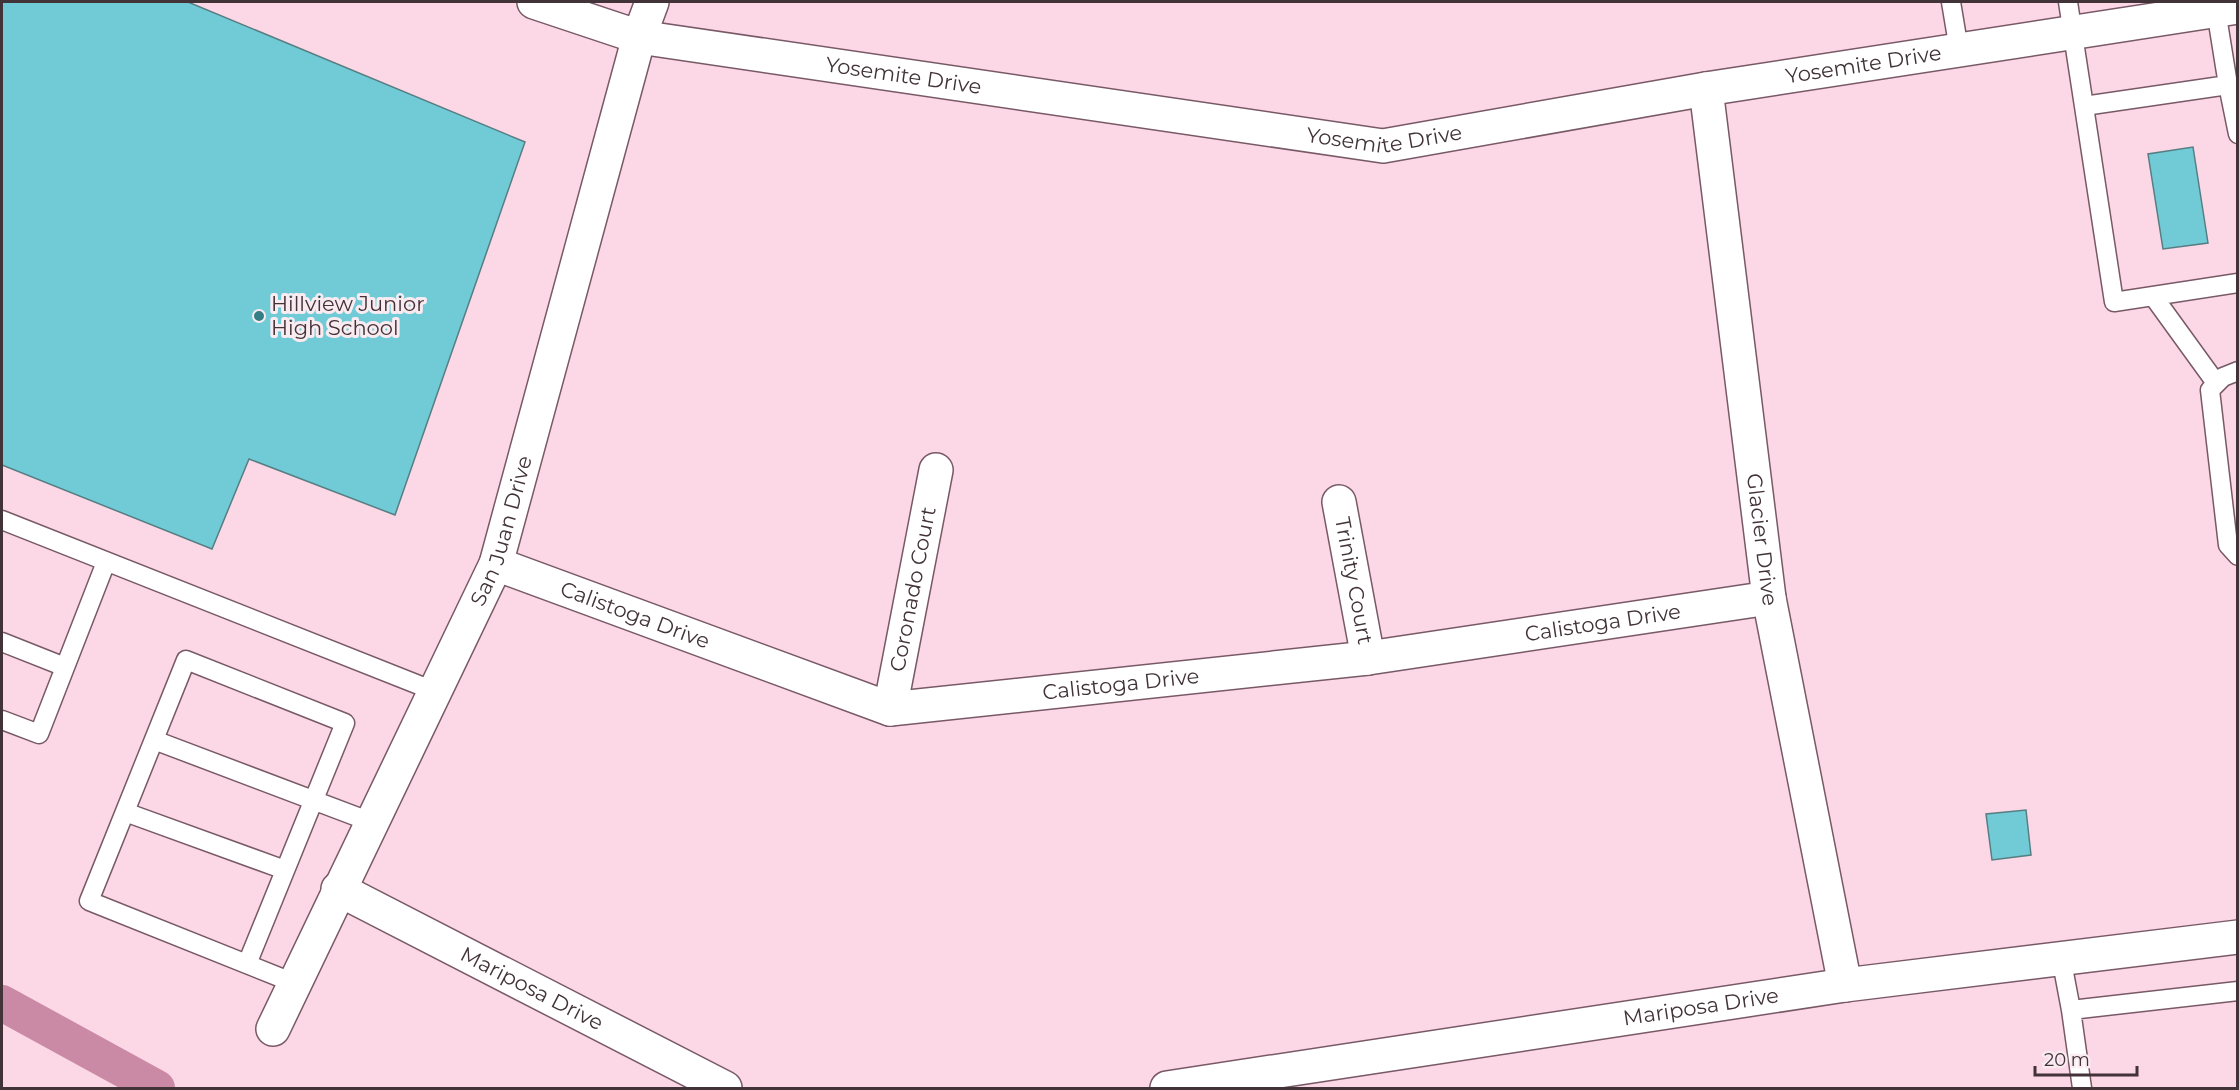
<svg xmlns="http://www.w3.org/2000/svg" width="2239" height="1090" font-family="Montserrat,sans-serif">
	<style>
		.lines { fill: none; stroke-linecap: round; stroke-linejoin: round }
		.canal { stroke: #ca89a5; stroke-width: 36 }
		.building { fill: #70cbd6; stroke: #567e83; stroke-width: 1.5 }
		.lane-casing { stroke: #785966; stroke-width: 21 }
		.street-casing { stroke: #785966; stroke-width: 36 }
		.lane { stroke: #fff; stroke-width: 18 }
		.street { stroke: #fff; stroke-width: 33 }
		.poi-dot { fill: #367e86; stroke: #faebf1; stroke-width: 2 }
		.labels { text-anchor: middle; stroke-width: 6; stroke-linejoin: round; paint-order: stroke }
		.street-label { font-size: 21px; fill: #423339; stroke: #faebf1 }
		.poi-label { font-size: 21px; fill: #423339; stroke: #faebf1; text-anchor: start }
	</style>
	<rect width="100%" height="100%" fill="#fcd7e6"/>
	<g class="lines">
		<path class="canal" d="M2,1003L157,1088"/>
	</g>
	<path class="building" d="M2,2H188L525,142L395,515L249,459L212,549L2,465Z
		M2193,147L2208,243L2163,249L2148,154Z
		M2026,810L2031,855L1992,860L1986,814Z"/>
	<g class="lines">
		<g class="lane-casing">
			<path id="lane" d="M1951,2L1959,50
				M2068,2L2114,302L2238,283
				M2228,85L2238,134
				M2084,106L2228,85L2216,10
				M2153,296L2216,383
				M2238,371L2223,377L2210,390L2228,545L2238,556
				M2,520L434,691
				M2,642L65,667
				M2,720L39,734L106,562
				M154,740L371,822
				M125,812L285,870
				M2061,957L2071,1010L2082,1088
				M247,964L345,723L186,660L89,901L294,983
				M2071,1010L2238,991"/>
		</g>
		<g class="street-casing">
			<g id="street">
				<path id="s1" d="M534,2L639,37L1383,146L1706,89L2238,7"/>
				<path id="s2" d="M1706,89L1769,598L1845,985"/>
				<path id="s3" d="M1339,502L1368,658"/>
				<path id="s4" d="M496,564L890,709L1368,658L1769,598"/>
				<path id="s5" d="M890,709L936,470"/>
				<path id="s6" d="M338,889L725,1088"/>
				<path id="s7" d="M273,1029L496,564L639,37L652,2"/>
				<path id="s8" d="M1167,1088L1845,985L2238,937"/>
			</g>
		</g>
		<use href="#lane" class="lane"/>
		<use href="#street" class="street"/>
	</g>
	<circle class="poi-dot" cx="259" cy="316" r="6"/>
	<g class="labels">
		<g class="street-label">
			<text dy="7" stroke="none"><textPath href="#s1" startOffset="1350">Yosemite Drive</textPath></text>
			<text dy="7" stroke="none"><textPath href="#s1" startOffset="378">Yosemite Drive</textPath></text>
			<text dy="7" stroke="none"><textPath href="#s1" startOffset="864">Yosemite Drive</textPath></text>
			<text dy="7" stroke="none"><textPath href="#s7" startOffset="549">San Juan Drive</textPath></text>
			<text dy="7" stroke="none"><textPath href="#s2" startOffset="454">Glacier Drive</textPath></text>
			<text dy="7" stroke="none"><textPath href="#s3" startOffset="80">Trinity Court</textPath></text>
			<text dy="7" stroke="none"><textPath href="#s5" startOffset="122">Coronado Court</textPath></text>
			<text dy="7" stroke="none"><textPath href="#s4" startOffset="148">Calistoga Drive</textPath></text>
			<text dy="7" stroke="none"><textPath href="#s4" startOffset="1138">Calistoga Drive</textPath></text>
			<text dy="7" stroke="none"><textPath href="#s4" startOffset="652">Calistoga Drive</textPath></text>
			<text dy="7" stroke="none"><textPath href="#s6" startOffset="218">Mariposa Drive</textPath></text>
			<text dy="7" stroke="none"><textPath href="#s8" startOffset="540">Mariposa Drive</textPath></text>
		</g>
		<g class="poi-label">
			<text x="271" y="311">Hillview Junior<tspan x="271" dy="24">High School</tspan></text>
		</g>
	</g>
	<rect width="2239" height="1090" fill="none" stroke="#423339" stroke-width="6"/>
	<path d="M2035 1066v9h102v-9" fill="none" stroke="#423339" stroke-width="3"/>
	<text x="2044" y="1066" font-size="18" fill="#423339" stroke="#faebf1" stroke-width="4.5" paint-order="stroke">20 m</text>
</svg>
